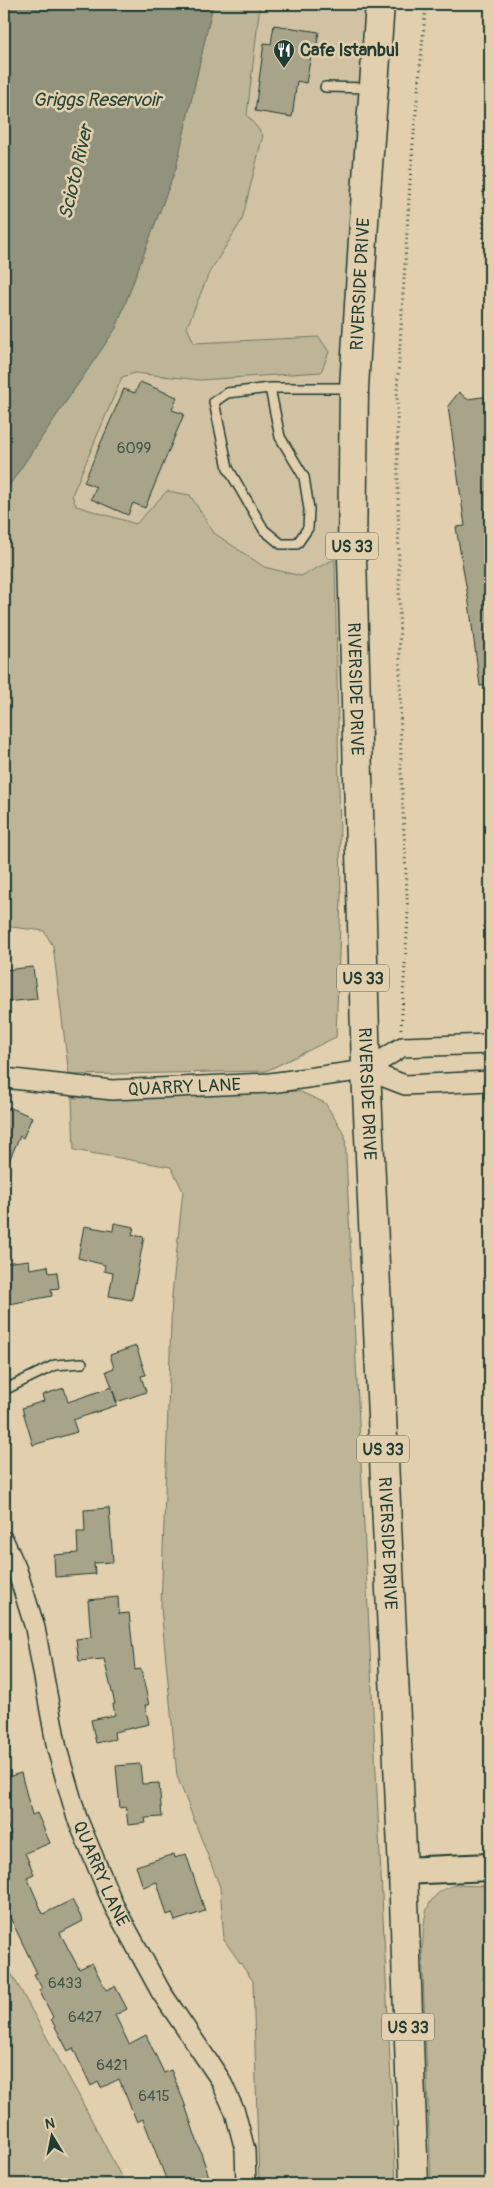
<svg xmlns="http://www.w3.org/2000/svg" width="494" height="2188" font-family="Pangolin,sans-serif">
	<style>
		.built { fill: #d0c2a2 }
		.green { fill: #beb597; stroke: #6e7966 }
		.water { fill: #92937b; stroke: #64715f }
		.building { fill: #a8a48a; stroke: #1f3d34 }
		.lines { fill: none; stroke-linecap: round; stroke-linejoin: round }
		.lane-casing { stroke: #1f3d34; stroke-width: 12 }
		.street-casing { stroke: #1f3d34; stroke-width: 22 }
		.secondary-casing { stroke: #1f3d34; stroke-width: 30 }
		.primary-casing { stroke: #1f3d34; stroke-width: 31 }
		.path { stroke: #1f3d34; stroke-width: 3; stroke-dasharray: 1 4; stroke-linecap: butt }
		.lane { stroke: #e1cfad; stroke-width: 9 }
		.street { stroke: #e1cfad; stroke-width: 19 }
		.secondary { stroke: #e1cfad; stroke-width: 26 }
		.primary { stroke: #e1cfad; stroke-width: 28 }
		.labels { text-anchor: middle; stroke-width: 5; stroke-linejoin: round; paint-order: stroke }
		.number-label { font-size: 15px; fill: #41574a }
		.shield { fill: #e1cfad; stroke: #596958; stroke-width: 1 }
		.shield-label { font-size: 16px; font-weight: bold; fill: #1f3d34 }
		.poi-label { font-size: 18px; font-weight: bold; fill: #1f3d34; stroke: #e1cfad; text-anchor: start }
		.street-label { font-size: 18px; fill: #1f3d34; stroke: #e1cfad }
		.water-label { font-size: 19px; font-style: italic; fill: #2a463b; stroke: #e1cfad }
	</style>
	<rect width="100%" height="100%" fill="#e1cfad"/>
	<filter id="ink" filterUnits="userSpaceOnUse"><feTurbulence type="fractalNoise" baseFrequency=".02" numOctaves="2"/><feDisplacementMap in="SourceGraphic" scale="10" xChannelSelector="R" yChannelSelector="G"/><feConvolveMatrix kernelMatrix="1 2 1 2 8 2 1 2 1" color-interpolation-filters="sRGB"/></filter>
	<g filter="url(#ink)">
		<path class="built" d="M260,4H383L350,449L335,559L301,576L264,567L214,533L189,495L167,491L136,524L76,506L72,495L121,377L135,373L200,380L319,337L194,343L187,327L209,273L242,220L263,135L247,115Z"/>
		<path class="green" d="M213,4H260L247,115L263,135L242,220L209,273L187,327L194,343L319,337L329,352L321,372L200,380L135,373L122,377L72,495L76,506L136,524L167,491L190,495L214,533L264,567L301,576L335,559L341,896L336,1037L266,1071L69,1075L53,946L44,931L4,926V493L116,328L176,168Z
			M299,1091L325,1103L345,1135L396,2184H259L253,1981L224,1940L220,1887L177,1776L161,1608L172,1295L183,1191L171,1167L74,1150L72,1098Z
			M454,1885L486,1886L483,1980L490,1981V2184H431L422,1948C425,1918 422,1896 454,1885Z
			M4,1960L78,2094L125,2184H4Z"/>
		<path class="water" d="M4,4H213L176,168L116,328L4,493Z"/>
		<path class="building" d="M274,25L319,32L315,56L311,55L306,83L297,81L292,117L255,111L264,43L271,44Z
			M140,382L177,397L172,410L184,414L145,508L133,503L128,515L91,499L96,487L84,482L124,389L135,393Z
			M459,392L467,399L490,396V685L480,686L469,603L456,527L465,526L448,406Z
			M33,967L37,999L4,1002V970Z
			M4,1107L8,1109L9,1107L32,1117L23,1138L20,1136L4,1172Z
			M114,1223L134,1227L132,1235L144,1237L132,1300L109,1296L113,1273L104,1271L105,1265L78,1258L84,1226L113,1231Z
			M29,1260L30,1269L48,1266L49,1273L57,1272L59,1288L51,1289L52,1296L4,1305V1263Z
			M136,1346L146,1375L141,1376L146,1392L117,1402L112,1388L117,1405L73,1420L77,1432L33,1445L22,1408L44,1401L42,1395L64,1388L68,1402L112,1387L106,1371L114,1368L110,1355Z
			M109,1508L113,1562L94,1563L95,1574L55,1577L54,1555L78,1553L77,1532H85L84,1510Z
			M118,1597L119,1614L129,1613L135,1670L141,1669L149,1705H145L149,1724L114,1732L115,1739L96,1743L91,1720L115,1715L113,1704H115L104,1659L79,1661L76,1639L91,1637L88,1600Z
			M140,1764L142,1784L159,1783L162,1817L145,1818L146,1823L128,1825L126,1807L120,1808L116,1766Z
			M21,1773L32,1815L37,1813L50,1843L25,1853L34,1874L27,1877L43,1914L72,1900L83,1921L60,1933L79,1969L92,1963L106,1990L115,1986L127,2009L115,2015L129,2044L146,2035L164,2073L171,2070L184,2102L210,2180L197,2184H168L143,2119L137,2122L119,2079L101,2088L98,2082L91,2086L73,2048L68,2051L51,2019L53,2017L39,1990L42,1988L34,1974L37,1973L4,1905V1837L11,1834L4,1818V1778Z
			M174,1854L175,1858L186,1854L205,1911L175,1921L172,1913L167,1915L157,1882L143,1887L136,1866Z"/>
		<g class="lines">
			<g class="lane-casing">
				<path id="lane" d="M325,87L370,88
					M270,388L280,437L304,477L309,509L308,528L297,544H281L264,530L228,468L214,402L227,393L270,388H351
					M4,1390L55,1365L82,1363"/>
			</g>
			<g class="street-casing">
				<g id="street">
					<path d="M366,1070L405,1085L490,1081"/>
					<path id="s1" d="M4,1078L112,1090L270,1083L366,1070L402,1047L490,1044"/>
					<path id="s2" d="M4,1541L17,1570L35,1628L57,1749L77,1818L114,1906L161,1992L220,2079L235,2112L245,2150L246,2184"/>
				</g>
			</g>
			<g class="secondary-casing">
				<path id="secondary" d="M403,1871L490,1867"/>
			</g>
			<g class="primary-casing">
				<g id="primary">
					<path id="s3" d="M380,4L365,206L354,388L352,557L366,1070L403,1871L414,2184"/>
				</g>
			</g>
			<path class="path" d="M490,87C482,150 483,210 484,273H490
				M401,1029L408,917L401,769L397,392L411,166L426,4"/>
			<use href="#lane" class="lane"/>
			<use href="#street" class="street"/>
			<use href="#secondary" class="secondary"/>
			<use href="#primary" class="primary"/>
		</g>
	</g>
	<defs>
		<g id="restaurant-pin" transform="scale(1.125)"><path d="M0 17L-7.5 6A9.5 9.5 0 1 1 7.5 6Z" fill="#1f3d34" stroke="#e1cfad"/><path d="M-5-6h1v4h1v-4h1v4h1v-4h1v5L-1.5 .5V6h-2V.5L-5-1ZM5-6V6H3V1.5H1.5Q1.5-4 5-6Z" fill="#fff"/></g>
	</defs>
	<g fill-rule="evenodd">
		<use href="#restaurant-pin" x="284" y="50"/>
	</g>
	<g class="labels">
		<g class="number-label">
			<text x="134" y="453">6099</text>
			<text x="65" y="1988">6433</text>
			<text x="85" y="2022">6427</text>
			<text x="112" y="2070">6421</text>
			<text x="154" y="2101">6415</text>
		</g>
		<g class="shield">
			<rect x="326" y="532.5" width="52" height="27" rx="4"/>
			<rect x="337" y="964.5" width="52" height="27" rx="4"/>
			<rect x="357" y="1435.5" width="52" height="27" rx="4"/>
			<rect x="382" y="2013.5" width="52" height="27" rx="4"/>
		</g>
		<g class="shield-label">
			<text x="352" y="552">US 33</text>
			<text x="363" y="984">US 33</text>
			<text x="383" y="1455">US 33</text>
			<text x="408" y="2033">US 33</text>
		</g>
		<g class="poi-label">
			<text x="300" y="56">Cafe Istanbul</text>
		</g>
		<g class="street-label">
			<text transform="translate(360 284) rotate(-87)" y="6">RIVERSIDE DRIVE</text>
			<text dy="6" stroke="none"><textPath href="#s3" startOffset="686">RIVERSIDE DRIVE</textPath></text>
			<text dy="6" stroke="none"><textPath href="#s1" startOffset="181">QUARRY LANE</textPath></text>
			<text dy="6" stroke="none"><textPath href="#s3" startOffset="1091">RIVERSIDE DRIVE</textPath></text>
			<text dy="6" stroke="none"><textPath href="#s3" startOffset="1541">RIVERSIDE DRIVE</textPath></text>
			<text dy="6" stroke="none"><textPath href="#s2" startOffset="348">QUARRY LANE</textPath></text>
		</g>
		<g class="water-label">
			<text x="97" y="106">Griggs Reservoir</text>
			<text transform="translate(75 172) rotate(-77)" y="7">Scioto River</text>
		</g>
	</g>
	<rect width="494" height="2188" fill="none" stroke="#e1cfad" stroke-width="20"/>
	<rect x="10" y="10" width="474" height="2168" fill="none" stroke="#1f3d34" stroke-width="2" filter="url(#ink)"/>
	<g transform="translate(52 2136) rotate(350)" stroke="#e1cfad" stroke-width="4" paint-order="stroke">
	<path d="M0-4L9 19L0 12L-9 19Z" fill="#1f3d34"/>
	<text y="-8" font-size="14" font-weight="bold" text-anchor="middle" fill="#1f3d34">N</text>
	</g>
</svg>
